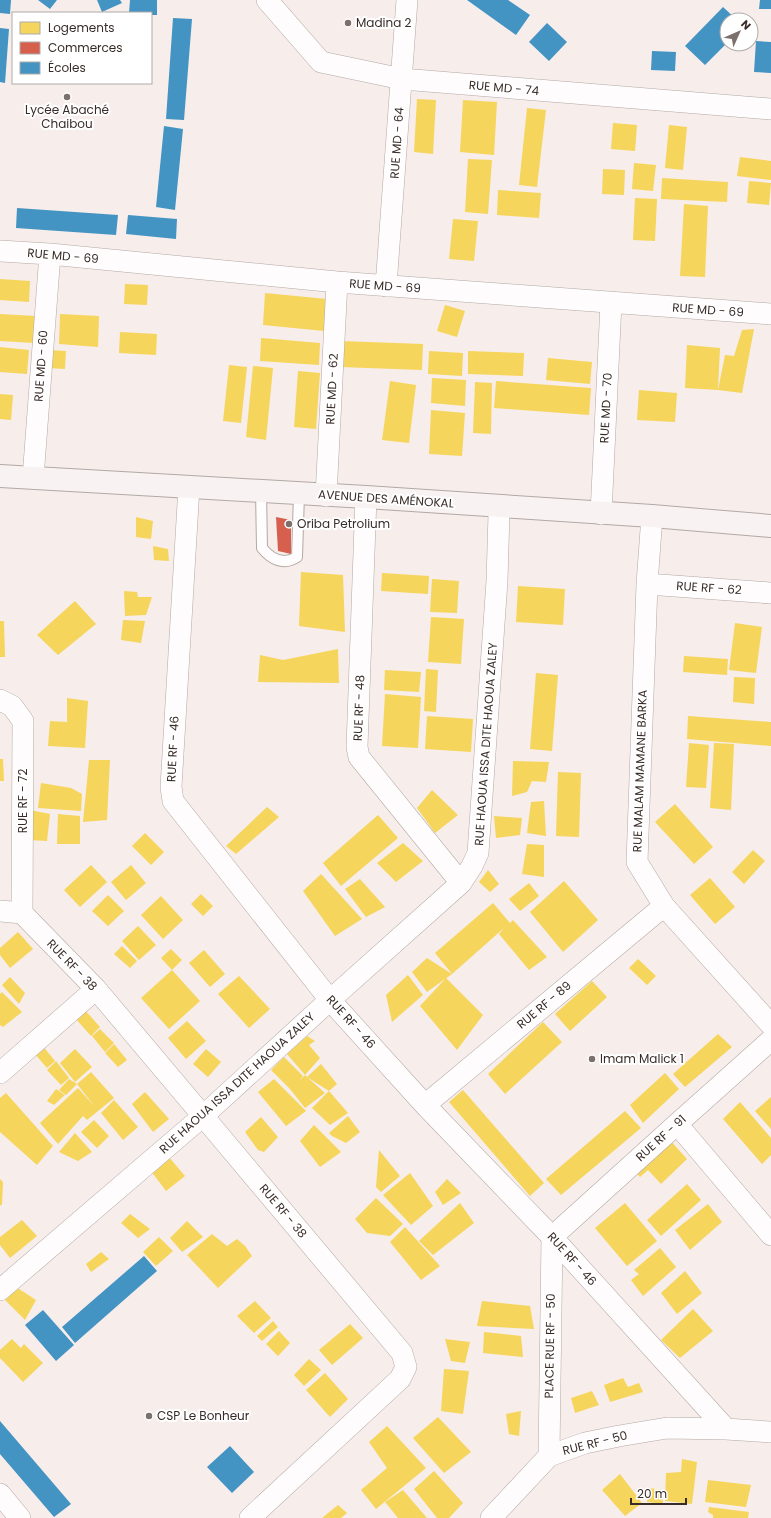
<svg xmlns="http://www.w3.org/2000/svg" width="771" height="1518" font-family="Poppins,sans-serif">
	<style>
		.homes { fill: #f6d55c }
		.shops { fill: #d6604d }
		.schools { fill: #4393c3 }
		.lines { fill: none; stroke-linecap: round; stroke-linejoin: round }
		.lane-casing { stroke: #b2a9a5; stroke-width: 12 }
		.street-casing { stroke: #b2a9a5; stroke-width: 22 }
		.secondary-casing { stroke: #b2a9a5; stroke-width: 24 }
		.lane { stroke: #fefcfc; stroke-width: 10 }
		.street { stroke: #fefcfc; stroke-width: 21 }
		.secondary { stroke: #f8f2f2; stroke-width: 22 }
		.poi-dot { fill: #7b706c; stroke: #fff; stroke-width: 1.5 }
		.labels { text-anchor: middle; stroke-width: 4; stroke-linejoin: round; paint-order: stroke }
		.poi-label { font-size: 12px; fill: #382c28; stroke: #fff; text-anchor: start }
		.street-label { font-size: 12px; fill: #382c28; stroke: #fff }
	</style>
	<rect width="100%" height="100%" fill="#f7edea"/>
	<path class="homes" d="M417,99L436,100L433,154L414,152Z
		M463,100L497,102L494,155L460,152Z
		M527,108L546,110L537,187L519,185Z
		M613,123L637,125L635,151L611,149Z
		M669,125L687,127L683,170L665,168Z
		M740,157L771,161V180L737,176Z
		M468,159L492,160L488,214L465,212Z
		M634,163L656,165L653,191L632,189Z
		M603,169L625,170L624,195L602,194Z
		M662,178L728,182L727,202L661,199Z
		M749,181L771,183L769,205L747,203Z
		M498,190L541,193L539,218L497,215Z
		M635,198L657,199L655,241L633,240Z
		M684,204L708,206L705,277L680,276Z
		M453,219L478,221L474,261L449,259Z
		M0,279L30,281L29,302L0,300Z
		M125,284L148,285L147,305L124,304Z
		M265,293L327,299L324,331L263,325Z
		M445,305L465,311L457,337L437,331Z
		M0,314L36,316L34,343L0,341Z
		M60,314L99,316L98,347L59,344Z
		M754,329L742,393L718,390L725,355L734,356L742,330Z
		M120,332L157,334L156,355L119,353Z
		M261,338L320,343L319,365L260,361Z
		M341,341L423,344L422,370L340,367Z
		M687,345L720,348L718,390L685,388Z
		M0,347L29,350L27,374L0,372Z
		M49,350L66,351L65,369L48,368Z
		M429,351L463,353L462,376L428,374Z
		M468,351L524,353L523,376L468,374Z
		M548,358L592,362L590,384L546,380Z
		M229,365L247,367L241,423L223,421Z
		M253,366L273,368L266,440L246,437Z
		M298,371L320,373L316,429L294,427Z
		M432,378L466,380L465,406L431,403Z
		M390,381L416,385L409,443L382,440Z
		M496,381L591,388L589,415L494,408Z
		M475,382L492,383L491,434L473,433Z
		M639,390L677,393L675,422L637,420Z
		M0,394L13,395L11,420L0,419Z
		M431,410L465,413L462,456L429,454Z
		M136,517L153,521L151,539L136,537Z
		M153,546L168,549L169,561L154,560Z
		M301,572L343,575L345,632L299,626Z
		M382,573L429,576L428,594L381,591Z
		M432,579L459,581L457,613L430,612Z
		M518,586L565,589L563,625L516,622Z
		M124,591L137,592L138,597H152L146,615L125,616Z
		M75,601L96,624L58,655L37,635Z
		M431,617L464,619L461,664L428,662Z
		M123,620L145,621L141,643L121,640Z
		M0,621H4L5,657H0Z
		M735,623L762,627L756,673L729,670Z
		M338,649L339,683L258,682L260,655L283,660Z
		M684,656L728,659L727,675L683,672Z
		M426,669L438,670L436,712L424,711Z
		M385,670L421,672L419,692L384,690Z
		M536,673L558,675L552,751L530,749Z
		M734,677L755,678L754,704L733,702Z
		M385,694L421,697L418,748L382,746Z
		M67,698L88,701L85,748L48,746L50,721L67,722Z
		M427,716L473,719L471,752L425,749Z
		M688,716L771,722V746L687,739Z
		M689,743L709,745L706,788L686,787Z
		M714,743L734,744L731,810L710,808Z
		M0,759H3L4,781H0Z
		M89,760H110L107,820L83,822Z
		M513,761L549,762L546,782L532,781L527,792L512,796Z
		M558,772L581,773L579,837L556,836Z
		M41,783L71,788L82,794L81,811L38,808Z
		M432,790L458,815L435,833L417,808Z
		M544,801L546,836L527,833L531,802Z
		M675,804L713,847L694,864L655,822Z
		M267,807L279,817L236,854L226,846Z
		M30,810L50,814L47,841L29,840Z
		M58,814L80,816V844H57Z
		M378,815L398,838L341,886L323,863Z
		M494,816L522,818L520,835L496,838Z
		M145,833L164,852L151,865L132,846Z
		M403,843L423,861L396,882L377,863Z
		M527,844L544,845V877L522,874Z
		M753,850L765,861L744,884L732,872Z
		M91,865L107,882L80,907L64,890Z
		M131,865L146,883L126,900L111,882Z
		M488,870L499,884L490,892L479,882Z
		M321,874L362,919L335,936L303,891Z
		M710,878L735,907L715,924L690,895Z
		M360,879L385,907L366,917L345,889Z
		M564,881L598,920L563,952L530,912Z
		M529,883L539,896L520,911L509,899Z
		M201,894L213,906L203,916L191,904Z
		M108,895L124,911L108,926L92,911Z
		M161,896L183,920L163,939L141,915Z
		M493,903L510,923L513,920L547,957L529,970L499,934L504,928L452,974L435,953Z
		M138,926L156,945L139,960L122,941Z
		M18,932L33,949L10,968L0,955V948Z
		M122,946L137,961L130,968L114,954Z
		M171,949L182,960L172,970L161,958Z
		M204,950L225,974L210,987L189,963Z
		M427,958L452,974L427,992L412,972Z
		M638,959L656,976L647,985L629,968Z
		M172,970L200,1001L169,1029L141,998Z
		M408,975L423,995L392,1022L386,995Z
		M239,976L270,1009L249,1028L218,994Z
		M10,977L25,993L19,1004L2,985Z
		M446,978L483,1015L457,1050L420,1006Z
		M592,981L607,997L570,1031L555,1014Z
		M2,992L22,1012L3,1027L0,1025V994Z
		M84,1009L100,1027L91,1036L75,1018Z
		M187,1021L206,1041L186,1059L168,1038Z
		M543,1022L562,1042L505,1094L488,1074Z
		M100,1029L114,1043L105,1052L92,1036Z
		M718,1034L732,1047L685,1087L673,1074Z
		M307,1036L315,1041L309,1045L320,1058L305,1075L307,1077L321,1064L337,1084L329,1091L348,1113L330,1125L312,1108L329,1091L307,1077L325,1093L305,1108L290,1089L271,1070L284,1057L303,1076L300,1080L305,1075L287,1054Z
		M114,1044L127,1060L118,1067L105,1053Z
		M42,1045L55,1061L47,1068L34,1053Z
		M75,1049L92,1067L75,1082L60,1063Z
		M206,1049L221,1062L208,1077L193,1064Z
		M56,1061L69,1078L61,1085L47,1070Z
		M91,1072L114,1098L87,1120L83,1116L58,1144L40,1123L78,1088L95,1107L77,1084Z
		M665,1073L679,1089L643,1123L630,1105Z
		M69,1079L77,1084L66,1095L59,1090Z
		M274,1079L306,1111L286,1126L258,1092Z
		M56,1089L65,1095L54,1105L47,1101Z
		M463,1090L544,1183L530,1196L449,1102Z
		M145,1092L169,1119L153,1132L132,1104Z
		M6,1093L53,1146L37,1165L0,1132V1098Z
		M771,1097V1129L755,1111Z
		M114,1100L138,1127L123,1140L101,1113Z
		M740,1102L771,1138V1155L762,1164L723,1119Z
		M625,1111L641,1128L561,1195L546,1179Z
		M348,1116L360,1132L346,1143L332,1136L329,1133Z
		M261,1117L278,1137L264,1152L258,1150L245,1132Z
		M94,1120L109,1136L97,1148L81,1132Z
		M314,1125L341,1152L320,1167L300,1141Z
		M75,1133L92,1152L78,1161L59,1152Z
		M668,1138L687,1159L661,1184L648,1170L640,1177L634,1170Z
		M379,1150L400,1176L381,1192L376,1187Z
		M168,1156L185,1176L166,1191L151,1171Z
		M410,1173L433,1206L411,1225L383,1195Z
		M0,1179L3,1182L2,1204L0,1206Z
		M447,1179L461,1193L443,1205L435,1192Z
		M687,1184L701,1200L661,1236L647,1220Z
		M376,1198L403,1224L390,1236L367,1233L355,1219Z
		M460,1203L474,1223L433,1255L419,1241Z
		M625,1203L657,1241L627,1266L595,1228Z
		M708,1204L722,1222L690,1250L675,1230Z
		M130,1214L150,1229L138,1238L121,1223Z
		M22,1220L37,1236L10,1258L0,1245V1237Z
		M187,1221L203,1237L182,1252L170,1238Z
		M405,1227L440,1266L421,1280L390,1242Z
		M212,1234L227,1246L237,1239L245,1246L252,1256L218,1288L187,1255Z
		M159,1237L173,1251L156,1266L143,1252Z
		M660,1248L676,1267L643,1296L631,1280L639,1274L634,1270Z
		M101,1252L109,1259L91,1272L86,1264Z
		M685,1271L702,1293L677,1314L661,1293Z
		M16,1287L36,1300L25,1320L5,1300Z
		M255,1301L271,1318L254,1333L237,1316Z
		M482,1301L530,1306L534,1329L477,1326Z
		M693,1309L713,1331L680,1358L661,1340Z
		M273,1321L278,1327L262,1341L257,1336Z
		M350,1324L363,1338L332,1365L319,1350Z
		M279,1331L290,1343L278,1356L266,1344Z
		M484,1332L521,1336L523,1357L483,1353Z
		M12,1339L21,1348L24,1344L43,1363L23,1382L0,1358V1350Z
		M445,1339L470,1342L465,1363L451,1361Z
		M309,1359L321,1370L304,1386L294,1375Z
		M444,1369L469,1371L463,1414L441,1411Z
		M325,1373L348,1399L330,1417L306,1390Z
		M623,1378L628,1387L639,1383L643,1392L610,1402L604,1385Z
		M592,1391L599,1405L575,1413L571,1398Z
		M521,1411L519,1436L509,1434L506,1414Z
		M438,1417L471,1452L444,1473L413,1438Z
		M387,1426L426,1468L376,1509L361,1490L387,1468L369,1442Z
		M682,1459L697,1462L692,1504L665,1501L666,1473L681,1472Z
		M434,1471L463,1503L449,1518H437L414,1489Z
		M620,1474L642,1503L625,1516L602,1490Z
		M708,1480L751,1485L746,1507L705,1502Z
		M649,1488L662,1490L663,1504L647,1502Z
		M403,1490L427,1518H398L385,1502Z
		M338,1505L347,1513L341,1518H322Z
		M709,1507L749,1512L748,1518H713V1515L708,1512Z"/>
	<path class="shops" d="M276,517L291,520V554L278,551Z"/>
	<path class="schools" d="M0,0H11L10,14L0,13Z
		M38,0H57L50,9Z
		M97,0H120L122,3L102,12Z
		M130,0H157V15H151V13H129Z
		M467,0H508L530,15L516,35Z
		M760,0H771V9H759Z
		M723,7L737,20H727V43L705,65L685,46Z
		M173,18L192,19L184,120L166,119Z
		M547,23L567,42L549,61L529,42Z
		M0,28L9,29L5,83L0,82Z
		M756,41L771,42V73L754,72Z
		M652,51L676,52L675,71L651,70Z
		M164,126L183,129L175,210L156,207Z
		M17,208L118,215L116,235L16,228Z
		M128,215L177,219L176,239L126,234Z
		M144,1256L157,1271L75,1343L62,1327Z
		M43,1310L74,1345L56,1361L25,1325Z
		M0,1421L71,1504L54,1517L0,1454Z
		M230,1446L254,1472L232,1493L207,1467Z"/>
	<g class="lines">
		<g class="lane-casing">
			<path id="lane" d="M261,491L262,548C271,559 283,566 297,557L299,494"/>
		</g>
		<g class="street-casing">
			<path id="street" d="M267,0L321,62L402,79L771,109
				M0,251L50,254L337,282L771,314
				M386,286L407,0
				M33,478L50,254
				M189,487L171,787L173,801L330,1000L425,1105L552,1237L726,1429L771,1432
				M326,496L337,282
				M366,497L357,747L359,757L461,883
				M601,514L611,303
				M652,516L647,584L637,862L664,906L771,1025
				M647,584L771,593
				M0,700L12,706L23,721L22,913
				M0,911L22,913L96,989L203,1116L402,1353L406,1367L400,1379L250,1518
				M0,1073L96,989
				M425,1105L664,906
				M677,1124L771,1235
				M0,1290L203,1116L330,1000L461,883L472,866L478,853L497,581L499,513
				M549,1456L552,1237L677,1124L771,1040
				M0,1494L20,1518
				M491,1518L549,1456L585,1443L619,1436L667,1428L726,1429"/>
		</g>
		<g class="secondary-casing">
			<path id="secondary" d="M0,476L366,497L652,516L771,526"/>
		</g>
		<use href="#lane" class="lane"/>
		<use href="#street" class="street"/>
		<use href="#secondary" class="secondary"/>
	</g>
	<g class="poi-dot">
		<circle cx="348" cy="23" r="4"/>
		<circle cx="67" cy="97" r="4"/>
		<circle cx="289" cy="524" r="4"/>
		<circle cx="592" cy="1059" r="4"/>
		<circle cx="149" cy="1416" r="4"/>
	</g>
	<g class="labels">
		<g class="poi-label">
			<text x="356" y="27">Madina 2</text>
			<text x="67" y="114" text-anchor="middle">Lycée Abaché<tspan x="67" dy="14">Chaibou</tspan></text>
			<text x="297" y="528">Oriba Petrolium</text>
			<text x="600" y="1063">Imam Malick 1</text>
			<text x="157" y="1420">CSP Le Bonheur</text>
		</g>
		<g class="street-label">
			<text transform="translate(504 88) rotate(5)" y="4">RUE MD - 74</text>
			<text transform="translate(397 143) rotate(-86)" y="4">RUE MD - 64</text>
			<text transform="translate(63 256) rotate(5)" y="4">RUE MD - 69</text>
			<text transform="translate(385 286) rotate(4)" y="4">RUE MD - 69</text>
			<text transform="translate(708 310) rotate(4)" y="4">RUE MD - 69</text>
			<text transform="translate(41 366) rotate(-86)" y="4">RUE MD - 60</text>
			<text transform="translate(332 389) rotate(-87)" y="4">RUE MD - 62</text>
			<text transform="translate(606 408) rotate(-87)" y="4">RUE MD - 70</text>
			<text transform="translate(386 499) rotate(4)" y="4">AVENUE DES AMÉNOKAL</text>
			<text transform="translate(709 588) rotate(4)" y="4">RUE RF - 62</text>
			<text transform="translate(359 708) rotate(-88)" y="4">RUE RF - 48</text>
			<text transform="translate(486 744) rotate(-86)" y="4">RUE HAOUA ISSA DITE HAOUA ZALEY</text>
			<text transform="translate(173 749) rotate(-87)" y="4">RUE RF - 46</text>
			<text transform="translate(640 771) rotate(-88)" y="4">RUE MALAM MAMANE BARKA</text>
			<text transform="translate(23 801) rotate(-90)" y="4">RUE RF - 72</text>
			<text transform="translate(72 965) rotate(46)" y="4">RUE RF - 38</text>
			<text transform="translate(544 1005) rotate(-40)" y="4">RUE RF - 89</text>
			<text transform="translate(351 1022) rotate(48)" y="4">RUE RF - 46</text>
			<text transform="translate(237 1083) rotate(-42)" y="4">RUE HAOUA ISSA DITE HAOUA ZALEY</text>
			<text transform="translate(661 1138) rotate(-42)" y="4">RUE RF - 91</text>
			<text transform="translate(283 1211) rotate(50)" y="4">RUE RF - 38</text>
			<text transform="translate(572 1259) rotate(48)" y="4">RUE RF - 46</text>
			<text transform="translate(550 1346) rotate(-89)" y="4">PLACE RUE RF - 50</text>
			<text transform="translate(595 1443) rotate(-14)" y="4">RUE RF - 50</text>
		</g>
	</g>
	<rect x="12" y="12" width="140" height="72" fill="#ffffff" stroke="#afaba9"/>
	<rect x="20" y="22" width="20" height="12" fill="#f6d55c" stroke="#afaba9"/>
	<text x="48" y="32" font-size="12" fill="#382c28">Logements</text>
	<rect x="20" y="42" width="20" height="12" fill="#d6604d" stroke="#afaba9"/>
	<text x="48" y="52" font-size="12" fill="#382c28">Commerces</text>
	<rect x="20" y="62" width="20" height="12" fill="#4393c3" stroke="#afaba9"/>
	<text x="48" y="72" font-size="12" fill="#382c28">Écoles</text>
	<g transform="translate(739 32) rotate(45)"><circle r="19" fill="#ffffff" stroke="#afaba9"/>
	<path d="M0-3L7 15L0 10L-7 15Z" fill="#7b706c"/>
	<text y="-6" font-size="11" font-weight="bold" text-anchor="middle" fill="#382c28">N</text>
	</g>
	<path d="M631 1498v6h55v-6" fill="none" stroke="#382c28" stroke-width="2"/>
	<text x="637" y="1498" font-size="12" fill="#382c28" stroke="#ffffff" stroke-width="3" paint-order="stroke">20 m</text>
</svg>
